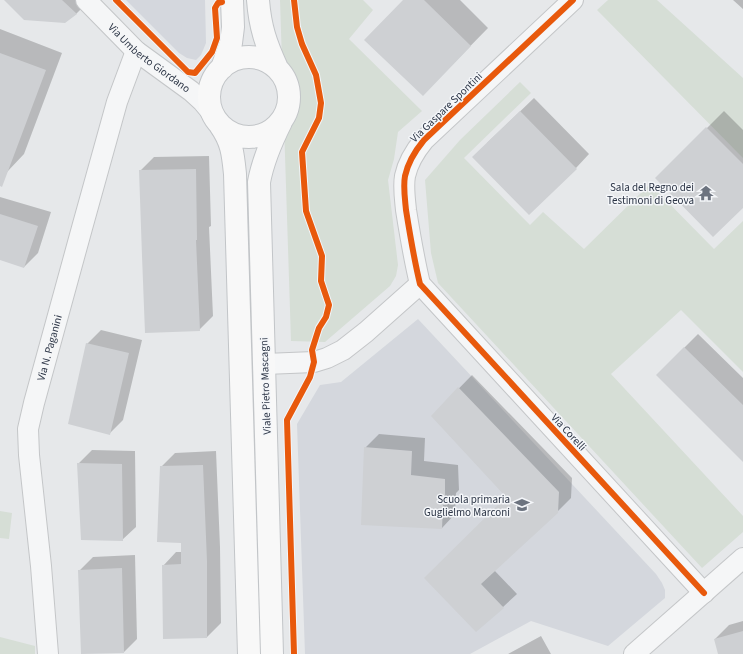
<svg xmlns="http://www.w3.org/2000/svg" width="743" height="654" font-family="'Source Sans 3',sans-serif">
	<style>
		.built { fill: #d4d7dd }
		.green { fill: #d6ded6 }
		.shadow { fill: #0003 }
		.building { fill: #ced0d3 }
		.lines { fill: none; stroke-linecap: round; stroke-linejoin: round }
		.minor-casing { stroke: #c4c6c8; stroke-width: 22 }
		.major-casing { stroke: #c2c5c8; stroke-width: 24 }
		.minor { stroke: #f5f6f7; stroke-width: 20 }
		.major { stroke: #f8f8f8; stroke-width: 22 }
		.cycleway-casing { stroke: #f4f6f9; stroke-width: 8 }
		.cycleway { stroke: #e8590c; stroke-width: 6 }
		.labels { text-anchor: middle; stroke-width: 3; stroke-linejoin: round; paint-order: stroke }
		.street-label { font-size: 11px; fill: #2b3445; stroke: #f4f6f9 }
		.poi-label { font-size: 11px; fill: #2b3445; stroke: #f4f6f9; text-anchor: end }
	</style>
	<rect width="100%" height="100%" fill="#e6e8ea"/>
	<path class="built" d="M126,0H205L206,43L201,55L196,60L187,58L179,53Z
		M418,319L656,574L662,583L665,590V598L608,646L531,621L470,654H305L297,424L320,385L341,382Z"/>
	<path class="green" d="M280,0H363L373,10L349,39L422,111L398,132L394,159L388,180L398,265L396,276L390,286L325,342L291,341Z
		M608,0H657L743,78V158L597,10Z
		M520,82L531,93L464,158L530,225L543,212L584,249L650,184L714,249L743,221V372L681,310L611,374L743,516V532L702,568L438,283L431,253L425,180L460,140Z
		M0,511L12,513L9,539L0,538Z
		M0,637L35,646V654H0Z"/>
	<path class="shadow" d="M6,0H90L76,14Z
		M404,0H460L488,28L440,77Z
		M733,0H743V9Z
		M0,29L62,53L24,154L7,172L0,169Z
		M534,98L589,154L576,168L487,143Z
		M724,111L743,130V207L657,178Z
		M209,156L211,226L209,227L213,316L199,330L140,171L154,157Z
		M0,197L51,212L38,253L24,267L0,259Z
		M101,330L142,340L123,420L109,434L87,344Z
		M698,334L743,378V460L657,375Z
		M472,375L572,478L571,498L557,512L494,570L517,594L503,607L426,578L507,497L432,416Z
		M379,434L425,438L424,461L458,465L459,490L456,493L455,514L442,528L365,448Z
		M92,450L135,451L136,527L122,540L78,464Z
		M216,451L220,547L221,623L207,637L163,566L176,552H182V542L161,467L175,453Z
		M135,555L137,639L124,652L79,571L93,557Z
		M743,621V654H719L715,639L729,625Z
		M541,636L551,654H508Z"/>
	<path class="building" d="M4,0H62L77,14L65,23L24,20Z
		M403,0H424L471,46L423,96L364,40Z
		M0,53L46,70L2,187L0,186Z
		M520,111L577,169L529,215L472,157Z
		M706,127L743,164V208L713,237L655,178Z
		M196,169L197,240H196L200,331L145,333L142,256L139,170Z
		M0,214L38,226L24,268L0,260Z
		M86,343L129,353L110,435L68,424Z
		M684,347L743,405V462L656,375Z
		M458,387L559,492L558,513L481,584L504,608L476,632L424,578L506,497L431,416Z
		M364,447L412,451L411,475L445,479V505H443L442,529L361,525Z
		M77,463L122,464L123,541L81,540Z
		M203,465L207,561V638L163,639L162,565L181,564V543L157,542L160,466Z
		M122,568L124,653L81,654L78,570Z
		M743,631V654H718L714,639Z"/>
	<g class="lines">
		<g class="minor-casing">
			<g id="minor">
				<path id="s1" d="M86,0L136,51L191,91L203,102L213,114"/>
				<path d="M573,0L424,140C415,151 408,162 405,176C403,187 405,199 406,210C410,235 414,259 420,284L704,593"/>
				<path d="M265,364L314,362L327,358L343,350L366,332L420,284"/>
				<path id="s2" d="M48,654L41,566L29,455L28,429L34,403L82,228L117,102L136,51"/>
				<path d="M634,654L743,558"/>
			</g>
		</g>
		<g class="major-casing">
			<path id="major" d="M258,0C260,27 266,44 277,68
				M209 97a40 40 0 1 1 80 0a40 40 0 1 1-80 0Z
				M222,68L231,43L233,27L232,0
				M220,125C232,142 233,154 235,174L249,654
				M272,654L259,182C263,160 271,142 281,122"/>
		</g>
		<use href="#minor" class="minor"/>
		<use href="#major" class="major"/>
		<g class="cycleway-casing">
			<path id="cycleway" d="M116,0L188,72L195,73L212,52L217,38L215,8L218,3L222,2
				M294,0L297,27L302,44L316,75L321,103L319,118L302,152L306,211L322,256L321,281L329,305L326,317L319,328L312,350L314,362L310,377L287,420L294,654
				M573,0L424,140C415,151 408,162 405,176C403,187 405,199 406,210C410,235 414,259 420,284L704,593"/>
		</g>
		<use href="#cycleway" class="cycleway"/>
	</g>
	<defs>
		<g id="temple-bare" transform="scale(1.2)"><path d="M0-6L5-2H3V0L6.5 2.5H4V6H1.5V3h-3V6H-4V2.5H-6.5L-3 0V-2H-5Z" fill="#6c737f" stroke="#f4f6f9" stroke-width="2.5" paint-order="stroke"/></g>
		<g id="school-bare" transform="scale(1.2)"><path d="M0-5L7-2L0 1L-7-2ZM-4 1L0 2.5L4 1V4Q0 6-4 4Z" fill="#6c737f" stroke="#f4f6f9" stroke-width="2.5" paint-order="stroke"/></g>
	</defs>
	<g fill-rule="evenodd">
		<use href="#temple-bare" x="706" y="193"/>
		<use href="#school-bare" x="522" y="505"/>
	</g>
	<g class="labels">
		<g class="street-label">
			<text dy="4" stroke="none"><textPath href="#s1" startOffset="86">Via Umberto Giordano</textPath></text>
			<text transform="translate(446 107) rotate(-44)" y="4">Via Gaspare Spontini</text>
			<text dy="4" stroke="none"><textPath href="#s2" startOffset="310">Via N. Paganini</textPath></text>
			<text transform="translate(265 386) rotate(-92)" y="4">Viale Pietro Mascagni</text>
			<text transform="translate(569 432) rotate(47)" y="4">Via Corelli</text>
		</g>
		<g class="poi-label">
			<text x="694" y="191">Sala del Regno dei<tspan x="694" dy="13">Testimoni di Geova</tspan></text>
			<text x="510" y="503">Scuola primaria<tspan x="510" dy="13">Guglielmo Marconi</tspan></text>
		</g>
	</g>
</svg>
